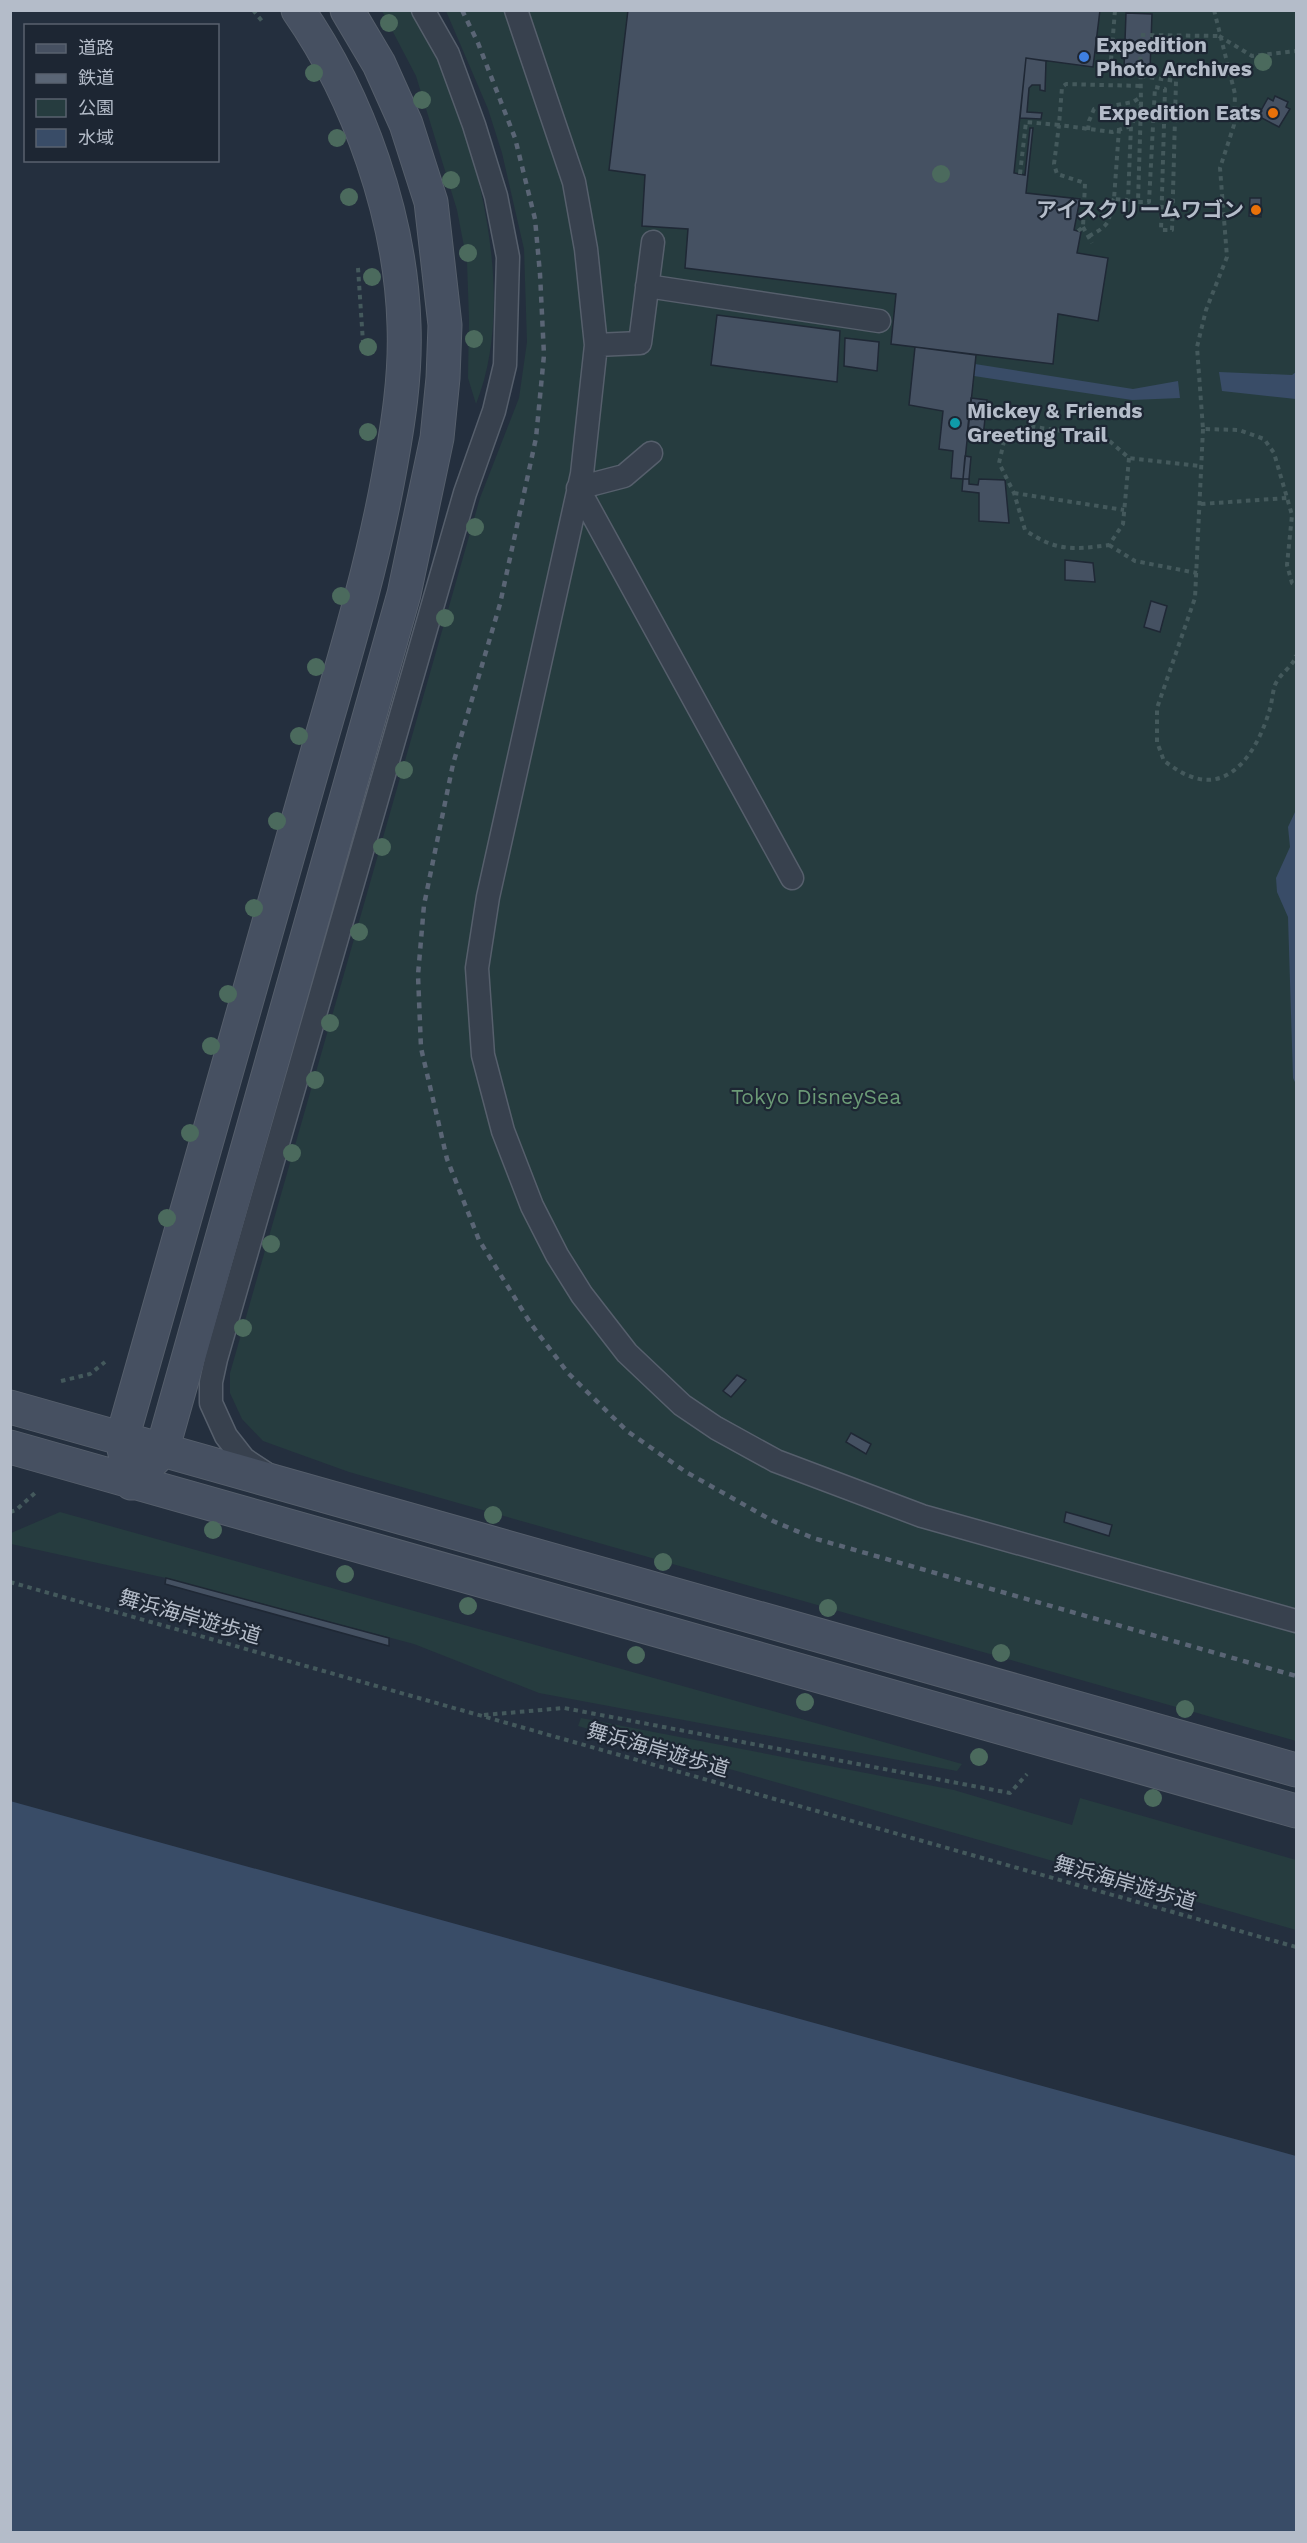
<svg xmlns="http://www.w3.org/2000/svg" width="1307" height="2543" font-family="'Work Sans','Noto Sans JP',sans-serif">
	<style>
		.green { fill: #263c3f }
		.water { fill: #394c67 }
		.building { fill: #455162; stroke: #1f2835; stroke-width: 1.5 }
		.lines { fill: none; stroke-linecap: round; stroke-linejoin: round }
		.lane-casing { stroke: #565f6c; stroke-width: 25 }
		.secondary-casing { stroke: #565f6c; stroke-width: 35 }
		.path { stroke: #44595c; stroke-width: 4; stroke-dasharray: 4.5 4.5; stroke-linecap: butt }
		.lane { stroke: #38414e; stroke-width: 22 }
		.secondary { stroke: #465061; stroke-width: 33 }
		.rail { stroke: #5a6575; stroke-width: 4.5; stroke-dasharray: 6 6; stroke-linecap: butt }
		.tree { fill: #4b6a5d }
		.shop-dot { fill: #3f7fe0; stroke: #1d2633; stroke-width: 2 }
		.food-dot { fill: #e8710a; stroke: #1d2633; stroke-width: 2 }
		.culture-dot { fill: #0f9aa8; stroke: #1d2633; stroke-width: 2 }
		.labels { text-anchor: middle; stroke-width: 4.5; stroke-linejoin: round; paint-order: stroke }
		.poi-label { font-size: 21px; font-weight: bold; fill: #b4bcc9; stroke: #1d2633; text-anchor: start }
		.park-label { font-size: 21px; fill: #6b9a76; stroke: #1d2633 }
		.street-label { font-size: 21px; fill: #b4bcc9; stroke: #1d2633 }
	</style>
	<rect width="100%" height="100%" fill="#242f3e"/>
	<path class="green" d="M382,11H413C471,113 522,290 476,404L468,378L469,319L467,262L457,210L416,76Z
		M446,11H1296V1741L349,1472L263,1441L242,1419L230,1393V1373L480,498L519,398L527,342L524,249L502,153L488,109Z
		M60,1512L962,1764L957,1771L539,1693L414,1644L166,1578L11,1544V1533Z
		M581,1718L954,1790L1072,1825L1080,1798L1296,1860V1930L578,1726Z"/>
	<path class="water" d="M975,364L1133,389L1178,381L1180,398L1132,400L974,376Z
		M1219,372L1292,375L1296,372V399L1222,391Z
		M1296,810V1084L1293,1078L1288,917L1277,892L1276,878L1290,847L1288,827Z
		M10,1801L1296,2156V2532H11Z"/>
	<path class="building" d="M628,10H1100L1093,67L1026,58L1014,173L1025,175L1030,128H1033L1026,193L1080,199L1074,230L1081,232L1077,253L1108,258L1098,321L1058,314L1053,364L891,344L896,294L685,268L688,229L642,226L645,175L609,170Z
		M1126,13L1152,14L1150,70L1124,69Z
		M1026,58L1046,61L1045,91L1040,90V85H1032L1029,88L1027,112L1042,113L1041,119L1020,118Z
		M1275,96L1288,102L1286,107L1290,109L1279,127L1258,116L1268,98L1273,101Z
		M1250,198H1261V217L1249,216Z
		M717,315L840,331L837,382L711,365Z
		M845,338L879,342L877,371L844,366Z
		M915,347L976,355L963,479L951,478L953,451L939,449L943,411L909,405Z
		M971,398L987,400L983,437L967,435Z
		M965,456L971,457L969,479H963Z
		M963,479H969V484L978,485L979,479L1005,480L1009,523L979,521V493L962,491Z
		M1065,560L1093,563L1095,582L1065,580Z
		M1151,601L1167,606L1160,632L1144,627Z
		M737,1375L746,1380L731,1397L723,1391Z
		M851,1433L871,1444L866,1454L846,1442Z
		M1066,1512L1112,1525L1109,1536L1064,1522Z
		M166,1578L389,1638V1646L165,1584Z"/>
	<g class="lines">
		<g class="lane-casing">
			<path id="lane" d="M516,10L574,182L586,249L596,345L582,474L488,897L477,968L483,1055L503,1131L532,1206L557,1255L582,1295L627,1353L682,1405L716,1428L776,1461L922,1516L1296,1621
				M647,286L879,321
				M596,345L640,343L653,242
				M651,453L624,476L578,488L792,878
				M265,1473L244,1459L226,1436L211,1403V1382L216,1359L465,493L494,411L505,365L508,257L496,196L474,125L448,54L423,10"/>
		</g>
		<g class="secondary-casing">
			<path id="secondary" d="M10,1407L1296,1770
				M10,1447L1296,1811
				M131,1483L162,1451L404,594L437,438L443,378L445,325L431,202L406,124L379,64L347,10
				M131,1483L122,1439C184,1221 246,1003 308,785C337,682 370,579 389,474C398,425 406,375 404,325C401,218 359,98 298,10"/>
		</g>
		<path class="path" d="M253,10L262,21
			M1214,10L1235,94L1234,125L1220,168L1227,257L1206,310L1197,347L1203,429L1239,430L1264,439L1274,453L1292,515L1287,565L1292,583L1296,585
			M1219,36L1252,56L1296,51
			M1111,60L1115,10
			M1141,76L1176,81L1172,230H1161L1165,89L1155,87L1149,202H1138L1141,104
			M1119,129L1114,199L1128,200L1131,126
			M1088,130L1089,121L1094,109L1133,102L1141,97
			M1020,174L1026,122L1059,125L1062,87L1066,84L1141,86
			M1083,227L1092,243
			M1078,231L1083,227L1085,183L1057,174L1054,164L1059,125L1112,132L1131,126L1141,104L1140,35L1219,36
			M1089,236C1095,233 1107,227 1109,219C1111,210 1108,207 1114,199
			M358,268L364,357
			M1203,429L1195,598L1157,708V742L1164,761C1173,767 1182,774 1192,777C1234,792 1259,745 1269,712C1272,704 1272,694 1275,685C1280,673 1294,666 1296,655
			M1129,458L1123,524L1109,545C1073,550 1055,551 1025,530L1014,493L999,463L1005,437L1034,427L1105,437L1129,458L1200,466
			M1014,493L1124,510
			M1201,504L1287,498
			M1109,545L1135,561L1197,573
			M61,1381L90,1374L105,1362
			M10,1512L16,1510L36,1492
			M10,1582L1296,1947
			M484,1715L564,1708L1010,1793L1027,1774"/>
		<use href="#lane" class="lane"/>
		<use href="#secondary" class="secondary"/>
		<path class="rail" d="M462,10L478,43L515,138L535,219L540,274L544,355L536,438L500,604L453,764L424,905L418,975L421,1048L447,1159L479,1240L531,1324L568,1373L627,1431L686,1472L773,1521L813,1538L1296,1676"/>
	</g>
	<g class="tree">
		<circle cx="389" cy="23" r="9"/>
		<circle cx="1263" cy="62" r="9"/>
		<circle cx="314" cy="73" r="9"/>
		<circle cx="422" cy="100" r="9"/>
		<circle cx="337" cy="138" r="9"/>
		<circle cx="941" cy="174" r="9"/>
		<circle cx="451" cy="180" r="9"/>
		<circle cx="349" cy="197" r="9"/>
		<circle cx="468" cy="253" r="9"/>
		<circle cx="372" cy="277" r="9"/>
		<circle cx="474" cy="339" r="9"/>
		<circle cx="368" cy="347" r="9"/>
		<circle cx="368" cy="432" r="9"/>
		<circle cx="475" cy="527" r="9"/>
		<circle cx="341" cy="596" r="9"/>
		<circle cx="445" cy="618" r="9"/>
		<circle cx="316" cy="667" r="9"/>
		<circle cx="299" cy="736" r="9"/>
		<circle cx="404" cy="770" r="9"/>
		<circle cx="277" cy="821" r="9"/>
		<circle cx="382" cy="847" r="9"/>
		<circle cx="254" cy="908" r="9"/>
		<circle cx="359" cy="932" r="9"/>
		<circle cx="228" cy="994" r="9"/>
		<circle cx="330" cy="1023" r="9"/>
		<circle cx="211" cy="1046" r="9"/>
		<circle cx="315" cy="1080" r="9"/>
		<circle cx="190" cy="1133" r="9"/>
		<circle cx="292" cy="1153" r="9"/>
		<circle cx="167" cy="1218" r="9"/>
		<circle cx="271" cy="1244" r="9"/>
		<circle cx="243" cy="1328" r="9"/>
		<circle cx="493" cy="1515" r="9"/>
		<circle cx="213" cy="1530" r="9"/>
		<circle cx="663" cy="1562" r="9"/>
		<circle cx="345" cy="1574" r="9"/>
		<circle cx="468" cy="1606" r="9"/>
		<circle cx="828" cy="1608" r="9"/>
		<circle cx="1001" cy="1653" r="9"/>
		<circle cx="636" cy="1655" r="9"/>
		<circle cx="805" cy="1702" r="9"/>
		<circle cx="1185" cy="1709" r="9"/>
		<circle cx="979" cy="1757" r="9"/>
		<circle cx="1153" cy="1798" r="9"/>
	</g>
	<circle class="shop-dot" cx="1084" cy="57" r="6"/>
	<g class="food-dot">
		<circle cx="1273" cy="113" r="6"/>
		<circle cx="1256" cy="210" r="6"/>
	</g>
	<circle class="culture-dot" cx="955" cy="423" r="6"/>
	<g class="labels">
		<g class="poi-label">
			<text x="1096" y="52">Expedition<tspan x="1096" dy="24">Photo Archives</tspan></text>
			<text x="1261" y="120" text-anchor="end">Expedition Eats</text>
			<text x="1244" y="217" text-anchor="end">アイスクリームワゴン</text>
			<text x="967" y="418">Mickey &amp; Friends<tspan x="967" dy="24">Greeting Trail</tspan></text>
		</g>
		<g class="park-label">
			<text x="816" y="1104">Tokyo DisneySea</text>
		</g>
		<g class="street-label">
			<text transform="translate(190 1617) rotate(16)" y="7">舞浜海岸遊歩道</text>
			<text transform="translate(658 1750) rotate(16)" y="7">舞浜海岸遊歩道</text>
			<text transform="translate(1125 1883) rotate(16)" y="7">舞浜海岸遊歩道</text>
		</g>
	</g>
	<rect width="1307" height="2543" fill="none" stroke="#b4bcc9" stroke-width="24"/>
	<rect x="24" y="24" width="195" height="138" fill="#1d2633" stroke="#59626f" stroke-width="1.5"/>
	<rect x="36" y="44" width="30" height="9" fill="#465061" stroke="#59626f" stroke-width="1.5"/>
	<text x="78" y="54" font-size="18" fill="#b4bcc9">道路</text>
	<rect x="36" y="74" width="30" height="9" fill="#5a6575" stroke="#59626f" stroke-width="1.5"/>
	<text x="78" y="84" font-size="18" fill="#b4bcc9">鉄道</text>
	<rect x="36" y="99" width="30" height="18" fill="#263c3f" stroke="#59626f" stroke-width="1.5"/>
	<text x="78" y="114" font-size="18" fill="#b4bcc9">公園</text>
	<rect x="36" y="129" width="30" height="18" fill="#394c67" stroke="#59626f" stroke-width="1.5"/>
	<text x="78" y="144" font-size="18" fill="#b4bcc9">水域</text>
</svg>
